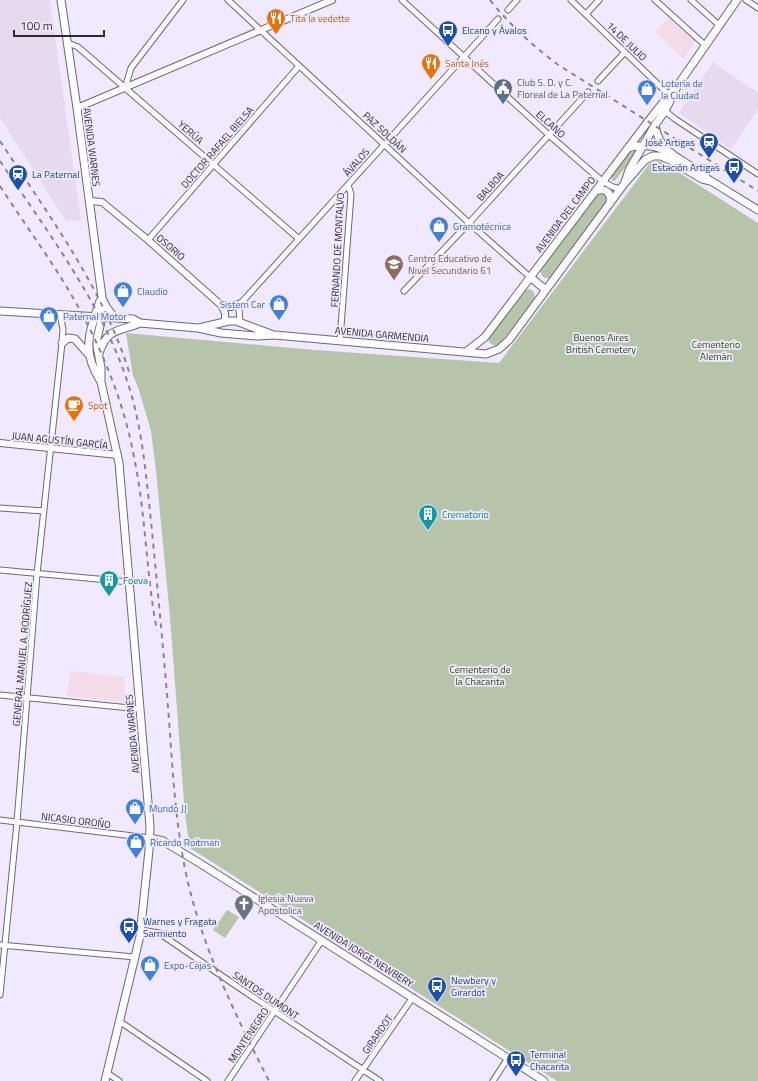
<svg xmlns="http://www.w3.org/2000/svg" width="758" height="1081" font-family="'Titillium Web',sans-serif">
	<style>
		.industrial { fill: #e6daee }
		.education { fill: #f3dce8 }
		.green { fill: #b6c4aa }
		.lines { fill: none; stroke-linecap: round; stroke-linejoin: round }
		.minor-casing { stroke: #6d6679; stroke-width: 7 }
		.tertiary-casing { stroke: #6d6679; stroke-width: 8 }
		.secondary-casing { stroke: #6d6679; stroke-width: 9 }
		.minor { stroke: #fff; stroke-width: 5 }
		.tertiary { stroke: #fff; stroke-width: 6 }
		.secondary { stroke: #fff; stroke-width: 7 }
		.rail { stroke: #898492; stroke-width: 2; stroke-dasharray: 5 5; stroke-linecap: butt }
		.labels { text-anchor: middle; stroke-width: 3.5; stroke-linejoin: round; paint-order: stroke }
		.food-label { font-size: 10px; fill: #c56008; stroke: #f1e9ff; text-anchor: start }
		.transit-label { font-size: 10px; fill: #164399; stroke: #f1e9ff; text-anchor: start }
		.street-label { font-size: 10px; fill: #2c2931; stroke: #f1e9ff }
		.service-label { font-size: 10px; fill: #4e5e75; stroke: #f1e9ff; text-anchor: start }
		.shop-label { font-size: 10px; fill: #366cbe; stroke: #f1e9ff; text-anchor: start }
		.education-label { font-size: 10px; fill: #785e54; stroke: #f1e9ff; text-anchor: start }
		.park-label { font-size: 10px; fill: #2c4807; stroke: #f1e9ff }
		.culture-label { font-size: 10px; fill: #0d838f; stroke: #f1e9ff; text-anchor: start }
		.worship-label { font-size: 10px; fill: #5b616d; stroke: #f1e9ff; text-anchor: start }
	</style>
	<rect width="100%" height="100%" fill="#f1e9ff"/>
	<path class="industrial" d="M0,0H50L81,221H66L0,118Z
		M713,62L758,93V109L731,149L679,113Z"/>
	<path class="education" d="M671,15L697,39L683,59L655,32Z
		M70,671L124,677L125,700L124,702L67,696Z"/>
	<path class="green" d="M635,151L636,153L615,181H612V175L626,154Z
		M661,161L758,223V1081H557L190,848L185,815L170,617L156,471L151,431L138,387L133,376L126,333L315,350L499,363L650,163Z
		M597,194H604L606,197L607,202L551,278H545L542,276L540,270Z
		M530,289L534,292L535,298L500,344C495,346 493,346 489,342V338L525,290Z
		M227,910L239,917L225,938L213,930Z"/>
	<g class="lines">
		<g class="minor-casing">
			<path id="minor" d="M228,0L469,223L530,277
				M402,0L549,135L602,181L613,187L621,189
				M571,0L669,95
				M655,0L706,46
				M691,0L720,26
				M746,0L758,8
				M508,10L517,0
				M586,14L599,0
				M68,43L78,47L299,239
				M598,81L625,52
				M125,88L131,68L183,0
				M665,111L675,119L758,174
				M148,240L299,66
				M404,291L469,223L588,92
				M240,322L239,309L241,303L498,19
				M340,340L351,194L348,185
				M0,508L44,511
				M0,570L130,582
				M0,695L140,709
				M0,820L150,838
				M141,930L159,933L244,991L380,1081
				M0,945L135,957
				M0,995L17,822L37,574L62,343L63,329L60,315
				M119,1021L207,1081
				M107,1073L119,1081
				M228,1081L322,940
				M355,1081L413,997
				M493,1081L508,1058"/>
		</g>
		<g class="tertiary-casing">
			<path id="tertiary" d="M77,108L332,0
				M89,201L102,202L148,240L221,305L225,313V322
				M221,305L231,307L241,303
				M0,443L118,455"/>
		</g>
		<g class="secondary-casing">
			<path id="secondary" d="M61,0L77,108L102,297V317L97,339V346L101,368V382L119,463L150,826L149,850L140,936L105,1081
				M655,125C660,159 690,159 710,181
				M628,148C642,144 653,145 667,151
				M625,182L629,170L655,125L665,111L678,85L737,0
				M596,191C605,187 612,193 610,203
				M530,277L546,290
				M103,300L107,308L115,318
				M100,301C89,332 81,351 101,382
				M0,311L133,319L140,323L198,328L221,333L257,336L275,335L486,354L499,349L509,340L624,184L645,160L653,156H661L670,160L702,179L711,181L758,210
				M199,328L229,321H236L271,334
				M62,343L68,338L75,339L89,355
				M466,352L485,337L650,119L669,95L678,85
				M99,353C108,327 119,332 140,323
				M150,838L163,841L201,864L544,1081"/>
		</g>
		<use href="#minor" class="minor"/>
		<use href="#tertiary" class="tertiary"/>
		<use href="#secondary" class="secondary"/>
		<path class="rail" d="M490,0C510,25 532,45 557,64L758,191
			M0,141C49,216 104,289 130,375
			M0,161C48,233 105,307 130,390C143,433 146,477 151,521C157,583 163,645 168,707C172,757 174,808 183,858C197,938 233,1010 269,1081
			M0,186C25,225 53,262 76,303C103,351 124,403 134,457C146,515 146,574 157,631"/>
	</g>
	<defs>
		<g id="restaurant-pin" transform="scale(1)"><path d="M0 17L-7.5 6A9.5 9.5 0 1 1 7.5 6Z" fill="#e8710a" stroke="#f1e9ff"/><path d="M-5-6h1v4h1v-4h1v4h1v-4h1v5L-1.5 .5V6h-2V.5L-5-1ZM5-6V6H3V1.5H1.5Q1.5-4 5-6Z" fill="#fff"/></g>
		<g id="bus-pin" transform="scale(1)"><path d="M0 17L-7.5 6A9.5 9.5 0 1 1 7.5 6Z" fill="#1a4fb4" stroke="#f1e9ff"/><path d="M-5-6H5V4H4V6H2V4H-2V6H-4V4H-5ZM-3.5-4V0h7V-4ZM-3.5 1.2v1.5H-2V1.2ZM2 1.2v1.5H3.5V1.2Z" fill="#fff"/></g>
		<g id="civic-pin" transform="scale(1)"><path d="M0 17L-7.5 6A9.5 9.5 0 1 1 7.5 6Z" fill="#5c6f8a" stroke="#f1e9ff"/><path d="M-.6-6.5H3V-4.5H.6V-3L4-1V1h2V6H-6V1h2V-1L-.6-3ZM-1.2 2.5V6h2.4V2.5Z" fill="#fff"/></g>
		<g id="shop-pin" transform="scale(1)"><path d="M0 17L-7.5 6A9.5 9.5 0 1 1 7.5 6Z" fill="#3f7fe0" stroke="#f1e9ff"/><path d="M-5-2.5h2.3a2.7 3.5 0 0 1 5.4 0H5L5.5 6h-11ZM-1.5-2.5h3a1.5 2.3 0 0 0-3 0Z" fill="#fff"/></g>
		<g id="station-pin" transform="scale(1)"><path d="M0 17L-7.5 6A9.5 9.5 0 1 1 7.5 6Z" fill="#1a4fb4" stroke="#f1e9ff"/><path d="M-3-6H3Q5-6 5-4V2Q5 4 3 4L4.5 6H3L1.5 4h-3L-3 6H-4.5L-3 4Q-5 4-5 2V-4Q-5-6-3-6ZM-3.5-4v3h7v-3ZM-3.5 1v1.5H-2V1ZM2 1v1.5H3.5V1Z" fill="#fff"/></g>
		<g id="school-pin" transform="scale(1)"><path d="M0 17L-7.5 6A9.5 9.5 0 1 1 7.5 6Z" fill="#8d6e63" stroke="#f1e9ff"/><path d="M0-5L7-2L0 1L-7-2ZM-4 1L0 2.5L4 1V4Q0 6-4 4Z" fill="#fff"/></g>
		<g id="cafe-pin" transform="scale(1)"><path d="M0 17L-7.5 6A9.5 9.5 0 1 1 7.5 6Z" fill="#e8710a" stroke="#f1e9ff"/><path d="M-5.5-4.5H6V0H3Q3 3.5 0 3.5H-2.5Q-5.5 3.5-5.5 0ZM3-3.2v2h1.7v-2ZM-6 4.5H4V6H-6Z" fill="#fff"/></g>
		<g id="building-pin" transform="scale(1)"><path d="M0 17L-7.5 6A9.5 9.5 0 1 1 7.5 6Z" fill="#0f9aa8" stroke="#f1e9ff"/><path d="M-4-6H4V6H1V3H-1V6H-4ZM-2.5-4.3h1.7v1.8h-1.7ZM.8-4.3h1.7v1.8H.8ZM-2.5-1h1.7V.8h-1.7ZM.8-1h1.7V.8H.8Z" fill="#fff"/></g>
		<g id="church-pin" transform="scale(1)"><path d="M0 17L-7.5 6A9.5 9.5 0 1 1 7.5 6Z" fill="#6b7280" stroke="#f1e9ff"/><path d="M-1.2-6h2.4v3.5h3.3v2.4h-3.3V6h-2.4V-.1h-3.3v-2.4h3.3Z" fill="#fff"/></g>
	</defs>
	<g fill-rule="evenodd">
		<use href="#restaurant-pin" x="276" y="18"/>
		<use href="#bus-pin" x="448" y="30"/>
		<use href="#restaurant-pin" x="431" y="63"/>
		<use href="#civic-pin" x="503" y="88"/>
		<use href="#shop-pin" x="647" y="89"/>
		<use href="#station-pin" x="709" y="142"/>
		<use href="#bus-pin" x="734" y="167"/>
		<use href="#station-pin" x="18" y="174"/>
		<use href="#shop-pin" x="439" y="226"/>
		<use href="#school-pin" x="394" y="264"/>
		<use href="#shop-pin" x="123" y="291"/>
		<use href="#shop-pin" x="279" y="304"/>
		<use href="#shop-pin" x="49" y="316"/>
		<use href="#cafe-pin" x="74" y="405"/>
		<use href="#building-pin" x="428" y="514"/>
		<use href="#building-pin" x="109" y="580"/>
		<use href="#shop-pin" x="135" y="808"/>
		<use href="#shop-pin" x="136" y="842"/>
		<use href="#church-pin" x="244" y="904"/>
		<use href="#bus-pin" x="129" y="927"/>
		<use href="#shop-pin" x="150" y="965"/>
		<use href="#bus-pin" x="437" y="986"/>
		<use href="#bus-pin" x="516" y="1060"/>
	</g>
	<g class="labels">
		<g class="food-label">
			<text x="290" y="22">Tita la vedette</text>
			<text x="445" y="67">Santa Inés</text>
			<text x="88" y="409">Spot</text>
		</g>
		<g class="transit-label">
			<text x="462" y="34">Elcano y Ávalos</text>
			<text x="695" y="146" text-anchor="end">José Artigas</text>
			<text x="720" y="171" text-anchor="end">Estación Artigas</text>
			<text x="32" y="178">La Paternal</text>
			<text x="143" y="925">Warnes y Fragata<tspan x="143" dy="12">Sarmiento</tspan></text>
			<text x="451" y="984">Newbery y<tspan x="451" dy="12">Girardot</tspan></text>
			<text x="530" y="1058">Terminal<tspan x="530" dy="12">Chacarita</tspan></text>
		</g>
		<g class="street-label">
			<text transform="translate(627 41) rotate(44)" y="4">14 DE JULIO</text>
			<text transform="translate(551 124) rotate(42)" y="4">ELCANO</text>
			<text transform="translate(191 132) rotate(41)" y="4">YERÚA</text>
			<text transform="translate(385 132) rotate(43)" y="4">PAZ SOLDÁN</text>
			<text transform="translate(92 147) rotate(83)" y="4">AVENIDA WARNES</text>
			<text transform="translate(217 147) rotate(-49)" y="4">DOCTOR RAFAEL BIELSA</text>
			<text transform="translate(356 162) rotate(-49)" y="4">ÁVALOS</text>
			<text transform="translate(490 186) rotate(-48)" y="4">BALBOA</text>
			<text transform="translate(565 214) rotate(-53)" y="4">AVENIDA DEL CAMPO</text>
			<text transform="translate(171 247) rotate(41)" y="4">OSORIO</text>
			<text transform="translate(337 250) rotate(-87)" y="4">FERNANDO DE MONTALVO</text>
			<text transform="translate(382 334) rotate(5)" y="4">AVENIDA GARMENDIA</text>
			<text transform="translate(60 440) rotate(6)" y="4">JUAN AGUSTÍN GARCÍA</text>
			<text transform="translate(22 654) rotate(-85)" y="4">GENERAL MANUEL A. RODRÍGUEZ</text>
			<text transform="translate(132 734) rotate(-95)" y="4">AVENIDA WARNES</text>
			<text transform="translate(76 820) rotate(7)" y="4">NICASIO OROÑO</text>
			<text transform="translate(364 954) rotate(32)" y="4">AVENIDA JORGE NEWBERY</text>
			<text transform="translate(266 995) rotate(34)" y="4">SANTOS DUMONT</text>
			<text transform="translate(377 1034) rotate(-55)" y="4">GIRARDOT</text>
			<text transform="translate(248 1035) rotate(-56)" y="4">MONTENEGRO</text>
		</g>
		<g class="service-label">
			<text x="517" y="86">Club S. D. y C.<tspan x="517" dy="12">Floreal de La Paternal</tspan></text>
		</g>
		<g class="shop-label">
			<text x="661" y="87">Lotería de<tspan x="661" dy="12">la Ciudad</tspan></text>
			<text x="453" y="230">Gramotécnica</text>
			<text x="137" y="295">Claudio</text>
			<text x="265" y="308" text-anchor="end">Sistem Car</text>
			<text x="63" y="320">Paternal Motor</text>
			<text x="149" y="812">Mundo JJ</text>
			<text x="150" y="846">Ricardo Roitman</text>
			<text x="164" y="969">Expo-Cajas</text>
		</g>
		<g class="education-label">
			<text x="408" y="262">Centro Educativo de<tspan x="408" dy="12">Nivel Secundario 61</tspan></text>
		</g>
		<g class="park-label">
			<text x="601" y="341">Buenos Aires<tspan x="601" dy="12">British Cemetery</tspan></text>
			<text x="716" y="348">Cementerio<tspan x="716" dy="12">Alemán</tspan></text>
			<text x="480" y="673">Cementerio de<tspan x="480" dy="12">la Chacarita</tspan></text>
		</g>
		<g class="culture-label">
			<text x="442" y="518">Crematorio</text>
			<text x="123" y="584">Foeva</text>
		</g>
		<g class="worship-label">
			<text x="258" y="902">Iglesia Nueva<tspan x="258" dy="12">Apostolica</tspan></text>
		</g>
	</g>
	<path d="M14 30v6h90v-6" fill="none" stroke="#2c2931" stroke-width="2"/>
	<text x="20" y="30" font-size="12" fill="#2c2931" stroke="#f1e9ff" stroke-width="3" paint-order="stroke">100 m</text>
</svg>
